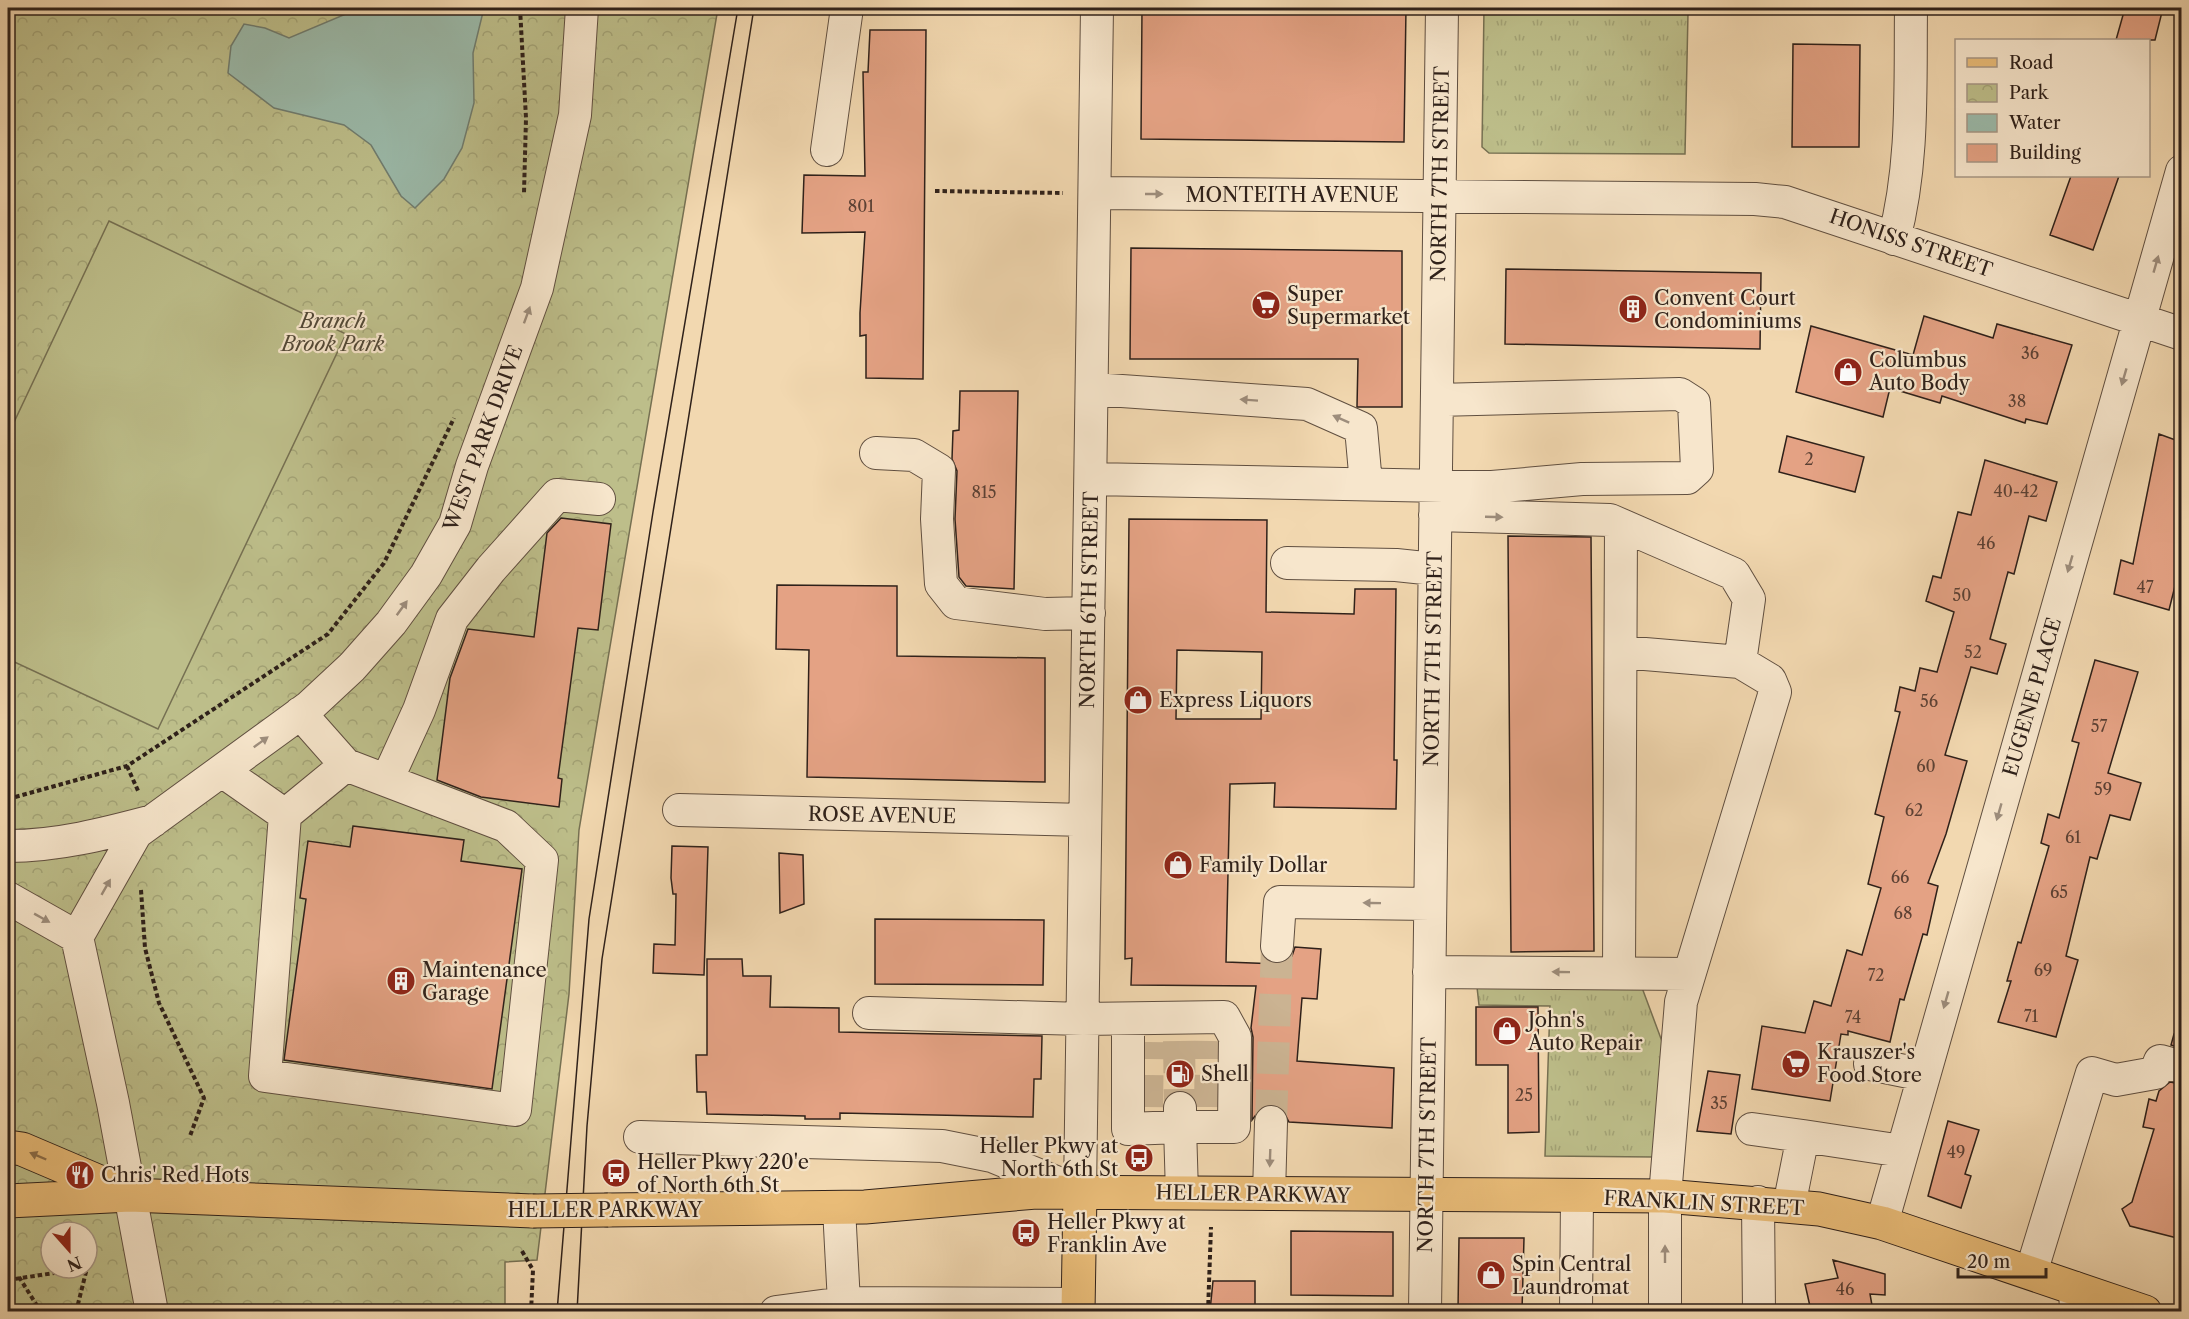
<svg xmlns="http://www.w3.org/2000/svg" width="2189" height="1319" font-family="'Libre Caslon Text',serif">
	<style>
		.grass { fill: url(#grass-tufts); stroke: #767052; stroke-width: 1.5 }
		.park { fill: url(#park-crowns); stroke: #767052; stroke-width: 1.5; fill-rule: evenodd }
		.pitch { fill: #bdbe8a; stroke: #767052; stroke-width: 1.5 }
		.water { fill: #9bbaaa; stroke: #707d70; stroke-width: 1.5 }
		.building { fill: #e4a284; stroke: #2f211a; stroke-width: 1.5; fill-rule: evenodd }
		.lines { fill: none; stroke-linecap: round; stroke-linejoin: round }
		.minor-tunnel { stroke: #cbb392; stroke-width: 32; stroke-dasharray: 32 16; stroke-linecap: butt }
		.minor-casing { stroke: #604f40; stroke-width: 34 }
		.major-casing { stroke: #2f211a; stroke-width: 35 }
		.path { stroke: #2f211a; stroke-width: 4; stroke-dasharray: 4.5 3; stroke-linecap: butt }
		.minor { stroke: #f7e6cc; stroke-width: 32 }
		.major { stroke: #e9bc78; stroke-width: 33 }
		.tram { stroke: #2f211a; stroke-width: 1.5 }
		.major-bridge-casing { stroke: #2f211a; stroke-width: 35; stroke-linecap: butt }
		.major-bridge { stroke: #e9bc78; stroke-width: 33 }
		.oneway { fill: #9d8d7c }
		.oneway2 { fill: #8c6e49 }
		.labels { text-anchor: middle; stroke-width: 4.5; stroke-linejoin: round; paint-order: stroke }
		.number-label { font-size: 16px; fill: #5c4134 }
		.street-label { font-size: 20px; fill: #2f211a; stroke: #f7e6cc }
		.poi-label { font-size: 20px; fill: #2f211a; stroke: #f7e6cc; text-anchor: start }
		.park-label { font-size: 20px; font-style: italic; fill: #524836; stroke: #f7e6cc }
	</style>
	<defs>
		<pattern id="grass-tufts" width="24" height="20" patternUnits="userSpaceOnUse" patternTransform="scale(1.5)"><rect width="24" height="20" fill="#bdbe8a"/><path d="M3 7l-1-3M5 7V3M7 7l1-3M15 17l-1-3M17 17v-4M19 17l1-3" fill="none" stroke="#a3a376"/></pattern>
		<pattern id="park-crowns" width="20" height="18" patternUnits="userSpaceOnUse" patternTransform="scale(1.5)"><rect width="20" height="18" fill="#bdbe8a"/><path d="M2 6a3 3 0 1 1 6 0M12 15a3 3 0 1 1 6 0" fill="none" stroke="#a3a376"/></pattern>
	</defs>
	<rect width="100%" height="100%" fill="#f2d8b0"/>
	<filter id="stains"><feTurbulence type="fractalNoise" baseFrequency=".00333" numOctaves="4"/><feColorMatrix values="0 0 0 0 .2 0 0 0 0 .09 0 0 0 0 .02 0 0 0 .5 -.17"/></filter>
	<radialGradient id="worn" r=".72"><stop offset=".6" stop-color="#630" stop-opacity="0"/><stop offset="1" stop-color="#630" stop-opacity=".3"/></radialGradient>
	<path class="grass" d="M1484,8H1674V12L1688,13L1685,154L1489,153L1482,147Z
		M1641,985L1663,1044L1654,1157L1545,1156L1550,1006L1479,1005L1477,987Z"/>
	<path class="park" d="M8,8H718L579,830L569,994L537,1260L505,1262V1311H8ZM51,1232H87V1268H51Z"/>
	<path class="pitch" d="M109,221L346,334L158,729L8,659V435Z"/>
	<path class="water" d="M360,8H484L473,53L474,103L462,148L444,179L415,208L401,196L371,145L344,125L274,108L228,73L231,46L244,24L265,28L289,38Z"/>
	<path class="building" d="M1142,8H1406L1404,142L1141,139Z
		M2125,8H2163L2155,40H2116Z
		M870,30H926L923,379L866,378V335L860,336V313L865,232L802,233L804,175L865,176L863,72H868Z
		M1793,44L1860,45L1859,147H1792Z
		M2071,176H2119L2093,250L2050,235Z
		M1131,248L1402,251V407H1357L1358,359H1130Z
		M1506,269L1761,273L1760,349L1505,344Z
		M1924,316L1993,338L1997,324L2072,345L2047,424L2026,419L2025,423L1942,396L1940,403L1890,388L1883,417L1796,392L1811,326L1913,355Z
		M960,391H1018L1014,589L966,586L959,577L955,519L957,471L952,459L953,431L959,430Z
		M2159,434L2181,442V562L2169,610L2114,594L2121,560L2133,564Z
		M1787,436L1864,457L1855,492L1779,472Z
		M1985,460L2057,482L2046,521L2029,516L2014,574L2008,572L1990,639L2006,644L1997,674L1971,667L1945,755L1967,761L1946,834L1928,883L1938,886L1927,935L1923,934L1904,1000L1900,999L1890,1042L1848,1031V1035L1841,1034L1830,1101L1752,1089L1762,1026L1805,1033L1814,1001L1831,1006L1847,950L1862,955L1881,888L1868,884L1884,817L1875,814L1900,712L1895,711L1900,687L1915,691L1920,668L1937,672L1954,612L1926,601L1933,576L1941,578L1958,512L1971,515Z
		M561,518L611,524L598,630L578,628L558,778L562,779L559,807L481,797L437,780L450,678L468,629L534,637L547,533Z
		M1129,519L1267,520L1266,612L1354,614L1355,589H1396L1394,760H1397L1396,809L1274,807L1275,783L1230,784L1226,962L1276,964L1285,962L1292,956L1295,947L1321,949L1317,999L1302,998L1297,1061L1394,1068L1392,1128L1289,1122L1281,1107L1272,1104L1262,1107L1252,1120L1253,1037L1251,1028L1256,986L1131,985L1132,958L1125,959ZM1177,650L1262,652L1261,719H1176Z
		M1508,536L1591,537L1594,951L1511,952Z
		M777,585L897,586V656L1045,658V782L807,777L809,650L776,649Z
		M2095,660L2138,672L2108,773L2141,783L2130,820L2110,815L2097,859L2090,857L2066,956L2078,960L2056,1037L1998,1022L2011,981H2007L2018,942L2021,943L2049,846L2041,843L2048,814L2059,818L2079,743L2072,741Z
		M353,826L464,840L461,861L522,869L492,1089L284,1060L306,899L300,898L308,841L350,847Z
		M672,846L708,847L704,975L653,973L654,944L675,945L676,894H673L671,878Z
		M779,853L803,855L804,904L780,913Z
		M875,919L1044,920L1043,985L875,984Z
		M707,959H742L743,976H771L770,1007L839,1008V1032L1042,1036L1041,1079H1034L1033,1117L840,1113V1119H805V1116L707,1114L706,1092H697L696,1055H707Z
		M1476,1007H1538L1539,1132L1508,1133V1065H1476Z
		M2174,1034L2181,1035V1048L2171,1045Z
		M1708,1071L1740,1075L1731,1134L1697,1131Z
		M2170,1082L2181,1084V1239L2130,1226L2122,1209L2132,1202L2154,1129L2143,1127L2149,1099L2156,1101L2159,1091Z
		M1948,1121L1979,1130L1965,1174L1971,1176L1961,1208L1928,1196Z
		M1291,1231L1393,1232V1296L1291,1295Z
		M1459,1238H1524L1522,1311H1458Z
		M1833,1260L1885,1274V1295L1870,1294L1873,1311H1811L1805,1284L1838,1278Z
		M1213,1281H1255V1311H1210Z"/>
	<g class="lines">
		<path class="minor-tunnel" d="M1179,1041L1180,1108
			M1147,1107L1148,1042
			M1210,1107L1211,1041
			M1271,1122L1277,946"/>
		<g class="minor-casing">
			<path id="minor" d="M827,150L847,8
				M1096,193L1755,199L1785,202L2182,334
				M1894,239C1914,163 1910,85 1911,8
				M1093,389L1307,404L1361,428L1366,484
				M876,453L914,455L939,470L937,519L941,584L956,603L1045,614L1089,613
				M1091,479L1492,487L1582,479L1687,478L1697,469L1694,403L1680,394L1437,400
				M1435,515L1610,520L1734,574L1749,599L1740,662L1770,680L1775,692L1681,1002L1665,1196V1312
				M1287,563L1396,565L1434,569
				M1621,652L1740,662
				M300,713L346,765
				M222,771L285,815L265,1076L515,1110L542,860L506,826L346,765L285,815
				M387,780L419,710L452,619L491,569L557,495L599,499
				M679,810L1085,820
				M8,846C58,846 104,834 153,821
				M8,898L77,937L113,1103L152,1312
				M77,937L136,833L309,707L352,667L391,623L426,575L455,524L472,466L537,288L575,115L582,8
				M1277,946L1280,902L1430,904
				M1429,972L1689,974
				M1619,973L1621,526
				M869,1013L1083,1019L1224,1017L1235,1037L1234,1127H1180L1182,1193
				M1128,1019V1129L1180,1127V1108
				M1870,1064L1924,1075
				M1752,1129L1803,1136
				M640,1137L942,1146L992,1156L1080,1192L1097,8
				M1269,1194L1271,1122
				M1758,1202L1759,1312
				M1789,1206L1803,1136L1902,1151
				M1882,1223L2182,171
				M2031,1273L2092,1073L2116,1080L2155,1073L2160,1061L2182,1067
				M2075,1288L2076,1312
				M844,1303L1078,1304
				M776,1312L844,1303L839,1208
				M1425,1312L1442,8
				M1576,1312L1577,1196"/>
		</g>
		<g class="major-casing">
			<path id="major" d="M8,1147L22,1149L123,1192
				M8,1201L130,1195L533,1211
				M608,1210L865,1207L1036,1192L1665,1196L1819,1209L1882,1223L2145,1312
				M1078,1312L1080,1192"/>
		</g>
		<path class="path" d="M520,8L526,118L524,193
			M935,191L1063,193
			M127,766L139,793
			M8,799L127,766L328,634L384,563L454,418
			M141,890L145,948L159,1003L204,1098L190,1136
			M522,1251L533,1270L531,1312
			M19,1277L41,1312
			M8,1280L87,1268L94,1246
			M76,1312L87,1268
			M1208,1312L1211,1227"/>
		<use href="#minor" class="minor"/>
		<use href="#major" class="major"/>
		<path class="tram" d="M557,1312L589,919L653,512L738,8
			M577,1312L587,1126L602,959L754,8"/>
		<g class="major-bridge-casing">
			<path id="major-bridge" d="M533,1211L608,1210"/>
		</g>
		<use href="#major-bridge" class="major-bridge"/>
	</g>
	<defs><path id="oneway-solid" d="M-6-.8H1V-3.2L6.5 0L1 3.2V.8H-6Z" transform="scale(1.5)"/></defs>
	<g class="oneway">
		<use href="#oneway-solid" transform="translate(1154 194)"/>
		<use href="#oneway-solid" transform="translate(2156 264) rotate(-74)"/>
		<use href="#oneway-solid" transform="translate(527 315) rotate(-70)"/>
		<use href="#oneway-solid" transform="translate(2124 377) rotate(106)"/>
		<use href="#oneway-solid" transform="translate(1249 400) rotate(-176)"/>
		<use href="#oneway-solid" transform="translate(1341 419) rotate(-156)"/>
		<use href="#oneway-solid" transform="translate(1494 517) rotate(2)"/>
		<use href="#oneway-solid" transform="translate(2070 564) rotate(106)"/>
		<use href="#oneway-solid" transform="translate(402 608) rotate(-54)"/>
		<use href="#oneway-solid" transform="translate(261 742) rotate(-36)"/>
		<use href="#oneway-solid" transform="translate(1999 812) rotate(106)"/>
		<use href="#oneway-solid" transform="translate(106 887) rotate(-60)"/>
		<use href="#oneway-solid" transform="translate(1372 903) rotate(-179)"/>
		<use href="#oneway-solid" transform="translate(42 918) rotate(29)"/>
		<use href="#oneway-solid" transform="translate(1561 972) rotate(-179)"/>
		<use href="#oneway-solid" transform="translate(1946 1000) rotate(106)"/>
		<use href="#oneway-solid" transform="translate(1270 1158) rotate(92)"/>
		<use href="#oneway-solid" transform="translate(1665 1254) rotate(-90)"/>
	</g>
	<use class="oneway2" href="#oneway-solid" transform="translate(38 1156) rotate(-157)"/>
	<defs>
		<g id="supermarket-disc" transform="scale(1.5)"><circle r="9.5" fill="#8f2418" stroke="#f7e6cc"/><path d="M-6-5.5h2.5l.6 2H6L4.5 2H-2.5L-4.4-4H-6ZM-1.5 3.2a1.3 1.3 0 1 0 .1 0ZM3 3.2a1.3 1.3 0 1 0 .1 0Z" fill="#fff"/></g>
		<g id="building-disc" transform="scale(1.5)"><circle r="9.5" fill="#8f2418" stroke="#f7e6cc"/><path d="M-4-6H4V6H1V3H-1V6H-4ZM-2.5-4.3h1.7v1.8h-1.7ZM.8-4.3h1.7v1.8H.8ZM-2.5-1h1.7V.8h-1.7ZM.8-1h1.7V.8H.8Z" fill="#fff"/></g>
		<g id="shop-disc" transform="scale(1.5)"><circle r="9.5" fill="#8f2418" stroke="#f7e6cc"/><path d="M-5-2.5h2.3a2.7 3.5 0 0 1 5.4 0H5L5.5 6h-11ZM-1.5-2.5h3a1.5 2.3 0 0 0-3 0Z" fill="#fff"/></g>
		<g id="fuel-disc" transform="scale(1.5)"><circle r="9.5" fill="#8f2418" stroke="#f7e6cc"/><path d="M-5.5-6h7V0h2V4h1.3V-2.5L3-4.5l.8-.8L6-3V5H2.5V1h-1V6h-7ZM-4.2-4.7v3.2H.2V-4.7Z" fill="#fff"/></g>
		<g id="bus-disc" transform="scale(1.5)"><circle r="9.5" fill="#8f2418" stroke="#f7e6cc"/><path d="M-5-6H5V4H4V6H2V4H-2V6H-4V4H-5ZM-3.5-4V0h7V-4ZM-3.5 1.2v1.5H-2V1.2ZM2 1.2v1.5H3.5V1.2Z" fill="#fff"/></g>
		<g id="restaurant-disc" transform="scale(1.5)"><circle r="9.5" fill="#8f2418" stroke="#f7e6cc"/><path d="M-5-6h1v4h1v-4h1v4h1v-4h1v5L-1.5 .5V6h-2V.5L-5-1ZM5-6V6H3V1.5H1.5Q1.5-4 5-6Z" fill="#fff"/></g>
	</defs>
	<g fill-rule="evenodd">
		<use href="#supermarket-disc" x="1266" y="305"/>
		<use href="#building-disc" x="1633" y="309"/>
		<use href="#shop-disc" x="1848" y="372"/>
		<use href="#shop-disc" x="1138" y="700"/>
		<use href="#shop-disc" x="1178" y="865"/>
		<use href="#building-disc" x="401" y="981"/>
		<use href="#shop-disc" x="1507" y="1031"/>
		<use href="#supermarket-disc" x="1796" y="1064"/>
		<use href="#fuel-disc" x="1180" y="1074"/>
		<use href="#bus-disc" x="1139" y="1158"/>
		<use href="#bus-disc" x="616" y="1173"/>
		<use href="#restaurant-disc" x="80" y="1175"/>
		<use href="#bus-disc" x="1026" y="1233"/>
		<use href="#shop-disc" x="1491" y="1275"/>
	</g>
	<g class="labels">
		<g class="number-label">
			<text x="861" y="212">801</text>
			<text x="2030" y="359">36</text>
			<text x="2017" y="407">38</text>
			<text x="1809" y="465">2</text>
			<text x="2016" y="497">40-42</text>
			<text x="984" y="498">815</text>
			<text x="1986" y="549">46</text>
			<text x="2145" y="593">47</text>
			<text x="1962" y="601">50</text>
			<text x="1973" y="658">52</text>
			<text x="1929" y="707">56</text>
			<text x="2099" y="732">57</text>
			<text x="1926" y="772">60</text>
			<text x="2103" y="795">59</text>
			<text x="1914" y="816">62</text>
			<text x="2073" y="843">61</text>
			<text x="1900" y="883">66</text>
			<text x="2059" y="898">65</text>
			<text x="1903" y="919">68</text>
			<text x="2043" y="976">69</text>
			<text x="1876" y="981">72</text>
			<text x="2031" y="1022">71</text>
			<text x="1853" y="1023">74</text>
			<text x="1524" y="1101">25</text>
			<text x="1719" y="1109">35</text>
			<text x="1956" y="1158">49</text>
			<text x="1845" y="1295">46</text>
		</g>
		<g class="street-label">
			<text transform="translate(1440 174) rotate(-89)" y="7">NORTH 7TH STREET</text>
			<text x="1292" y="202">MONTEITH AVENUE</text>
			<text transform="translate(1911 243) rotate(19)" y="7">HONISS STREET</text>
			<text transform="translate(483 438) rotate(-70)" y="7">WEST PARK DRIVE</text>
			<text transform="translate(1089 600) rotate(-89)" y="7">NORTH 6TH STREET</text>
			<text transform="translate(1433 659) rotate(-89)" y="7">NORTH 7TH STREET</text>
			<text transform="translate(2032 697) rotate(-74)" y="7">EUGENE PLACE</text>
			<text transform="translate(882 815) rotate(1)" y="7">ROSE AVENUE</text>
			<text transform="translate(1427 1145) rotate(-89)" y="7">NORTH 7TH STREET</text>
			<text transform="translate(1253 1194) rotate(1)" y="7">HELLER PARKWAY</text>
			<text transform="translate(1704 1203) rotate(3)" y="7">FRANKLIN STREET</text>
			<text x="605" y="1217">HELLER PARKWAY</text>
		</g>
		<g class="poi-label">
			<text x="1287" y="301">Super<tspan x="1287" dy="23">Supermarket</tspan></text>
			<text x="1654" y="305">Convent Court<tspan x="1654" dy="23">Condominiums</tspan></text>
			<text x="1869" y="367">Columbus<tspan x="1869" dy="23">Auto Body</tspan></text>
			<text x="1159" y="707">Express Liquors</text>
			<text x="1199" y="872">Family Dollar</text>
			<text x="422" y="977">Maintenance<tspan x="422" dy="23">Garage</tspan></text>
			<text x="1528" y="1027">John's<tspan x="1528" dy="23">Auto Repair</tspan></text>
			<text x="1817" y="1059">Krauszer's<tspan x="1817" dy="23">Food Store</tspan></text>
			<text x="1201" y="1081">Shell</text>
			<text x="1118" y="1153" text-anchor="end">Heller Pkwy at<tspan x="1118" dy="23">North 6th St</tspan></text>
			<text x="637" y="1169">Heller Pkwy 220'e<tspan x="637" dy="23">of North 6th St</tspan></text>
			<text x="101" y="1182">Chris' Red Hots</text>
			<text x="1047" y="1229">Heller Pkwy at<tspan x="1047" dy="23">Franklin Ave</tspan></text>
			<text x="1512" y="1271">Spin Central<tspan x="1512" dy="23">Laundromat</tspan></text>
		</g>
		<g class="park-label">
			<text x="333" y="328">Branch<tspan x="333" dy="23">Brook Park</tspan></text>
		</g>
	</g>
	<rect width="2189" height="1319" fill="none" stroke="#f2d8b0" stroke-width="30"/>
	<rect x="9" y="9" width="2171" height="1301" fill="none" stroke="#2f211a" stroke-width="3"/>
	<rect x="15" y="15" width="2159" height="1289" fill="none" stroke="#2f211a" stroke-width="1.5"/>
	<rect x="1955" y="39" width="195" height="138" fill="#f7e6cc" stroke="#a79785" stroke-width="1.5"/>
	<rect x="1967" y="58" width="30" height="9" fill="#e9bc78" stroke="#a79785" stroke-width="1.5"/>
	<text x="2009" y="69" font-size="18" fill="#2f211a">Road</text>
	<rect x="1967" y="84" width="30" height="18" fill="url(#park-crowns)" stroke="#a79785" stroke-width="1.5"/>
	<text x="2009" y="99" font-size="18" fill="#2f211a">Park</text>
	<rect x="1967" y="114" width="30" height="18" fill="#9bbaaa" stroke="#a79785" stroke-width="1.5"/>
	<text x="2009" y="129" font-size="18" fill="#2f211a">Water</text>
	<rect x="1967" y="144" width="30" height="18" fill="#e4a284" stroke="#a79785" stroke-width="1.5"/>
	<text x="2009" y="159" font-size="18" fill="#2f211a">Building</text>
	<g transform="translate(69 1250) rotate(159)"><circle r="28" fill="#f7e6cc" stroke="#a79785" stroke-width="1.5"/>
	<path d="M0-4.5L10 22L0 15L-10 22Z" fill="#8f2418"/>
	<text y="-9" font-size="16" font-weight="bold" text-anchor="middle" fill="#2f211a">N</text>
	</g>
	<path d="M1958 1268v9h88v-9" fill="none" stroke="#2f211a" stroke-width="3"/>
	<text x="1967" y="1268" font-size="18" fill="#2f211a" stroke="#f7e6cc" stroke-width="4.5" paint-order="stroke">20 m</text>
	<rect width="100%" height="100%" filter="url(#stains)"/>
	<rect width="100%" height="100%" fill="url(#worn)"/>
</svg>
